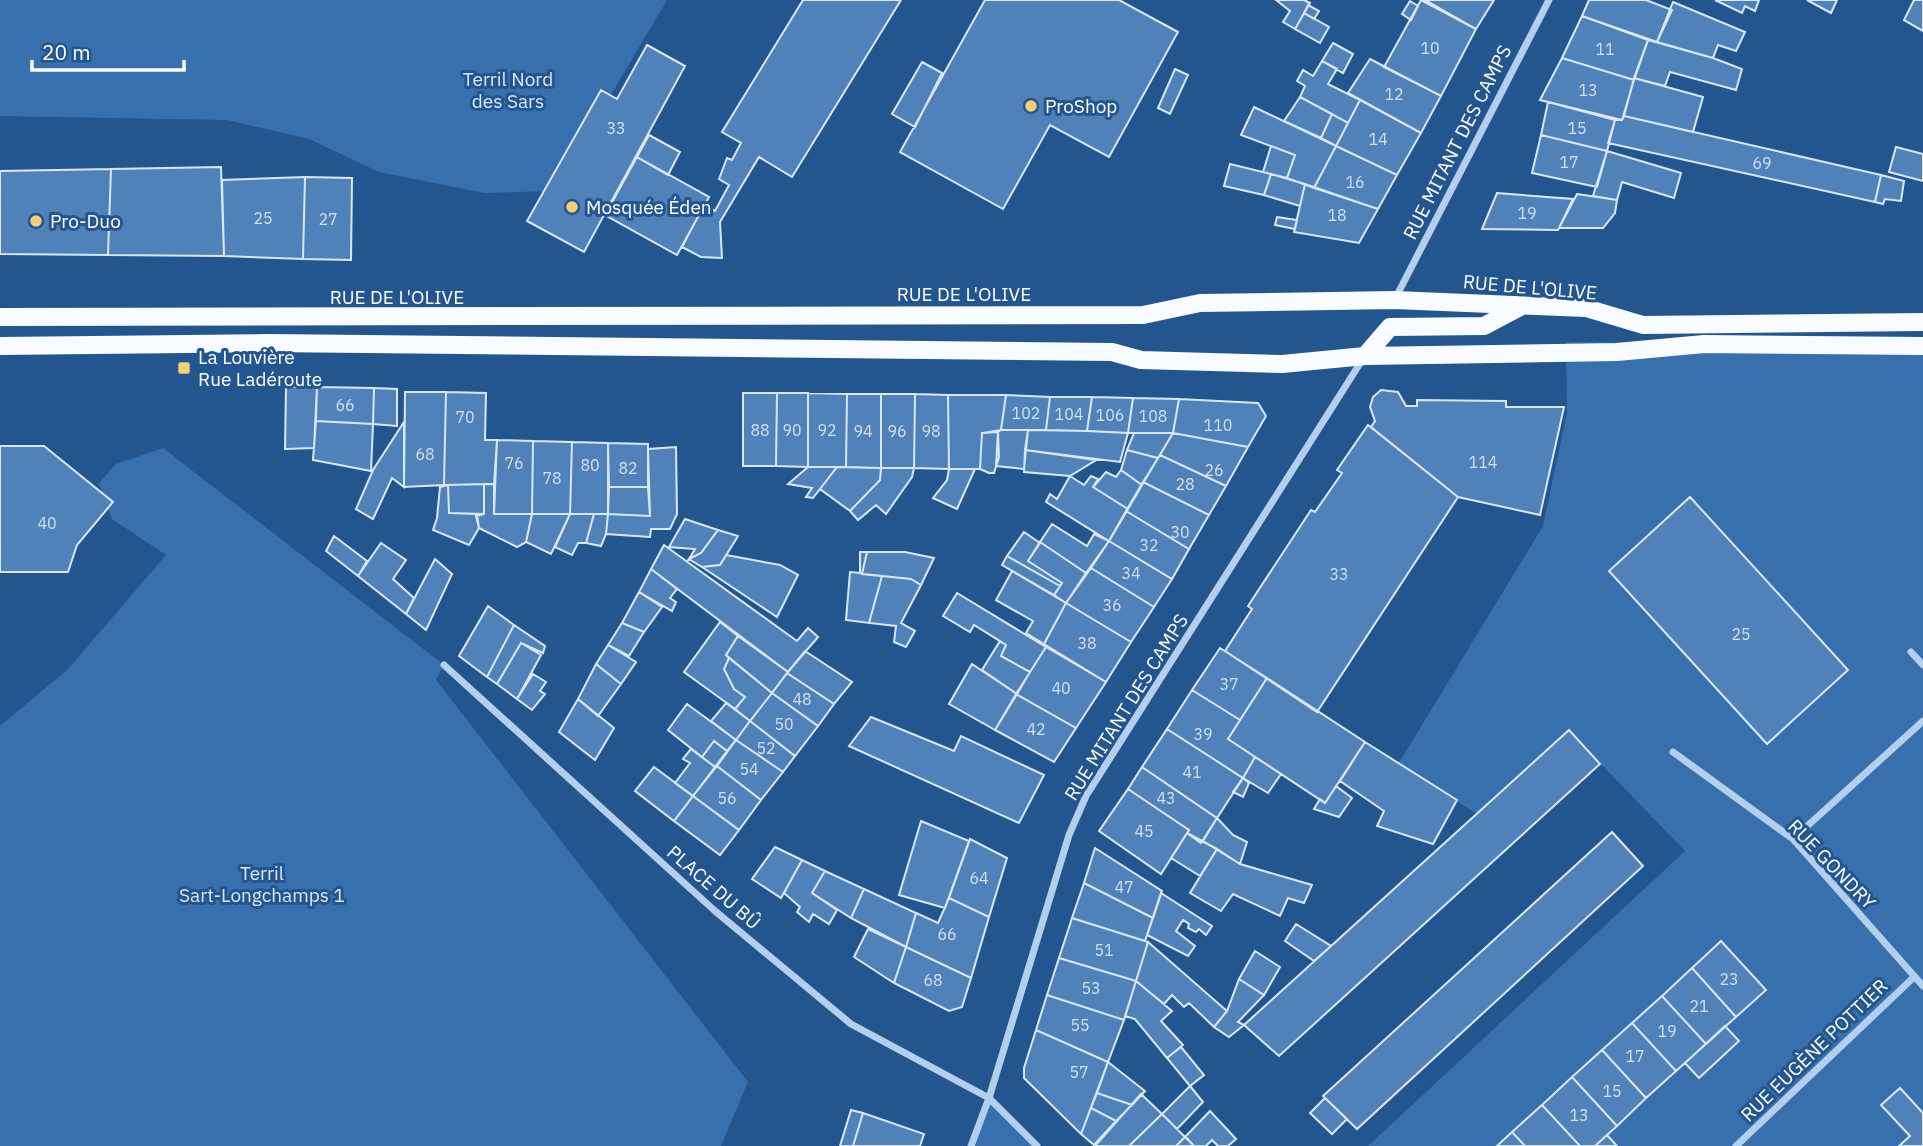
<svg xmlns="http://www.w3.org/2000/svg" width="1923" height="1146" font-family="'IBM Plex Sans',sans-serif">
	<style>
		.green { fill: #3770ac }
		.building { fill: #5081b8; stroke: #d8e8f9; stroke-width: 2 }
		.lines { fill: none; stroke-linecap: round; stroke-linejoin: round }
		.minor { stroke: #b3cfec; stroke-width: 7 }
		.primary { stroke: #f8fbff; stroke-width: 18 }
		.poi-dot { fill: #f7ce76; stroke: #23568f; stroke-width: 2.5 }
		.labels { text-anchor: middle; stroke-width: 6; stroke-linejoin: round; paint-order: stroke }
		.number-label { font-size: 16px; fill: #d3e0ed }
		.park-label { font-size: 19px; fill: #d8e8f9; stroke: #23568f }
		.poi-label { font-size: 19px; fill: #fff; stroke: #23568f; text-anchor: start }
		.street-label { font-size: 19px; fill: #fff; stroke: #23568f }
	</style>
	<rect width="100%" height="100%" fill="#23568f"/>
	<path class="green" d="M0,0H667L554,191L485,193L379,172L309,139L227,120L0,116Z
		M1566,342L1848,345L1923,350V1146H1368L1685,851L1572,734L1483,817L1397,766L1543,526L1567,412Z
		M163,448L444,665L436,680L748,1082L721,1146H0V726L68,669L166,555L112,519L99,483L116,464Z
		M989,1098L1037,1146H971Z"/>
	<path class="building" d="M803,0H901L792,177L759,157L720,222L722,258L701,257L682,247L704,205L715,211L729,185L719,179L727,158L732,160L741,143L722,132Z
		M985,0H1119L1178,32L1109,157L1050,125L1003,209L900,152Z
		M1276,0H1304L1310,3L1295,29L1283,22L1290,11Z
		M1421,0L1476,29L1441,96L1384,67Z
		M1425,0H1494L1476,29Z
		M1589,0H1646L1672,10L1657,42L1582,16Z
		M1715,0H1759L1755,11L1745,6L1742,13Z
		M1807,0H1837L1831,13Z
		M1914,0H1923V31L1904,20Z
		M1410,1L1418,6L1411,20L1402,14Z
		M1673,2L1745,32L1736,51L1718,45L1713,58L1657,42Z
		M1308,5L1319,11L1314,19L1304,13Z
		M1304,13L1329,27L1320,43L1295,29Z
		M1582,16L1648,40L1634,80L1562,58Z
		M1648,40L1713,58L1742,69L1736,90L1670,72L1665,86L1634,78Z
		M1333,43L1353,54L1343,73L1322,61Z
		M647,45L685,66L584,252L527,221L601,90L617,99Z
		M1562,58L1634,80L1622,120L1540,100Z
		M1370,59L1441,96L1421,133L1348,93Z
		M1322,61L1337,69L1328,84L1360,100L1348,123L1300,97L1305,86L1297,81L1303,70L1313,76Z
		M922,62L942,73L915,127L892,114Z
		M1175,69L1188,75L1170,114L1158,108Z
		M1634,78L1703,97L1693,132L1624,116Z
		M1300,97L1332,114L1321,138L1284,121Z
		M1360,100L1421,133L1397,175L1336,146Z
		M1548,102L1615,120L1607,151L1541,135Z
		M1254,107L1336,146L1314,188L1287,178L1295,155L1241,135Z
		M1332,114L1348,123L1336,146L1321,138Z
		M1624,116L1881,175L1875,202L1608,143L1615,120H1622Z
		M649,135L680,152L668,175L637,157Z
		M1541,135L1607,151L1597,187L1532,173Z
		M1271,146L1295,155L1287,178L1263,172Z
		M1336,146L1397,175L1378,209L1314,188Z
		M1896,147L1923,154V181L1889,172Z
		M1607,151L1681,173L1674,198L1622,182L1617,200L1593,196Z
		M637,157L709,197L677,255L605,215Z
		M1230,164L1271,174L1264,195L1224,186Z
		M221,167L224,256L108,255L111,169Z
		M111,169L108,255L0,254V171Z
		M1271,174L1305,184L1300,206L1264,195Z
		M1881,175L1904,181L1901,201L1885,199L1883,204L1875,202Z
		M305,177L352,178L351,260L303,259Z
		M305,177L303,259L224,256L222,180Z
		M1305,184L1378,209L1359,243L1294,232Z
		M1497,193L1573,199L1558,230L1482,229Z
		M1577,194L1617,200L1615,213L1603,228H1559Z
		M1277,217L1297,220L1295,229L1275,225Z
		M286,387H317L314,448L285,449Z
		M317,387L374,388L373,424L316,421Z
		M374,388L397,389V426L373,424Z
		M1381,390L1398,392L1406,406H1417V400L1506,401V407H1564L1540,515L1458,497L1371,427L1375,421L1370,407L1373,397Z
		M405,392H446L444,485L404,487Z
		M446,392L486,393L485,440H497L494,484L444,485Z
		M743,393H777L776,466H743Z
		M777,393H808V467L776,466Z
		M808,393L847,394L846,467H808Z
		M847,394H881V468L846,467Z
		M881,394H915L914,468H881Z
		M915,394L948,395L949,469L914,468Z
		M948,395H1006L1001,430L982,433L980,469H949Z
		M1006,395L1050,397L1046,430H1001Z
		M1050,397H1092L1087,431L1046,430Z
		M1092,397L1133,398L1128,433L1087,431Z
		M1133,398L1179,399L1173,433H1128Z
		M1179,399L1258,403L1266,416L1248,447L1173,433Z
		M316,421L373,424L371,471L313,460Z
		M404,422V487L392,478L373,519L356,509L373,470Z
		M1368,425L1458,497L1317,712L1225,651L1252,609L1248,606L1311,510L1315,512L1342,473L1337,470Z
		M1001,430H1028L1024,469L996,466L998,432Z
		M1028,430L1089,431L1128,433L1120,462L1025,450Z
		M998,432L999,457L994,473H989L980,469L982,433Z
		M1134,433H1173L1158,458L1127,450Z
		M1173,433L1248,447L1226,486L1160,455Z
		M497,440L533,441L532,514H494Z
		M533,441L572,442L570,514H532Z
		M572,442L608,443V514H570Z
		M608,443L648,444V487H609Z
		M0,446H44L113,502L77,545L68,572H0Z
		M676,447L677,514L670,529H651L650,537L606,534L608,514L650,516L648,449Z
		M1025,450L1096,460L1070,476L1024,472Z
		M1127,450L1158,458L1142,485L1121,470Z
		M1160,455L1226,486L1209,515L1143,482Z
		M808,467H837L813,498L806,497L812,488L788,484Z
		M837,467L881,468L880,480L850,511L820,489Z
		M881,468H914L912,477L886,514L876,505L858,520L850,511L880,480Z
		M949,469H975L957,509L933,498L947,480Z
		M1121,470L1142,485L1128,509L1093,487L1106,472L1116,477Z
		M1070,476L1084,485L1091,476L1098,479L1093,487L1128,509L1109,541L1046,502L1050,494L1057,499Z
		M1143,482L1209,515L1189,549L1126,511Z
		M484,484H494V514H532L526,542L517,547L479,528L476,516L484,514Z
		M484,484V514L449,513L448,485Z
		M448,485L449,513L477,514L479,528L469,545L433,530L437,518L440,487Z
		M609,487H648L650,516L608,514Z
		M1690,497L1848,670L1767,744L1609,571Z
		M1126,511L1189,549L1172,579L1109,541Z
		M532,514H570L551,554L526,542Z
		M570,514H594L586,543H578L572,555L555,547Z
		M594,514H608L606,534L601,546L586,543Z
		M685,519L718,530L701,553L689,559L695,549L669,547Z
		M1052,524L1087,546L1094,534L1109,541L1086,573L1040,542Z
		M718,530L738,536L720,565L702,567L689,559L701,553Z
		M1024,532L1040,543L1028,561L1062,583L1060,586L1007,556Z
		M334,536L367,561L358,576L326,551Z
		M1109,541L1172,579L1154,607L1091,568Z
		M1040,542L1086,573L1066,603L1054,595L1062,583L1028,561Z
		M381,543L406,560L393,579L414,598L406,614L358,576Z
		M664,545L797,641L808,628L818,637L788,672L651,569Z
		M860,552H867L862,574L882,576L869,623L846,620L850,572L860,573Z
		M867,552H905L934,558L921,585L911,579L862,574Z
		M726,555L780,565L798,575L777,617L702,567L720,565Z
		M1007,556L1060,586L1054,595L1002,565Z
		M435,559L452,574L426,630L406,614Z
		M1091,568L1154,607L1131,642L1066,603Z
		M651,569L677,589L670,598L676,602L672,611L639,592Z
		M1012,571L1066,603L1044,644L1026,633L1033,621L996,600Z
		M882,576L911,579L921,585L901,623L915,631L906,647L894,642L896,626L869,623Z
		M639,592L662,607L644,632L622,623Z
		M957,593L1046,647L1030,672L1001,656L1006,645L974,625L970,632L943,616Z
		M1066,603L1131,642L1106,682L1044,644Z
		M488,606L514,625L487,677L459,656Z
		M720,622L738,636L726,655L729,658L724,669L734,689L745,697L735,709L684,672Z
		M622,623L644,632L629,656L608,645Z
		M514,625L545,646L543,653L521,643L497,684L487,677Z
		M738,636L788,672L772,693L726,655Z
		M1000,641L1006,645L1001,656L1030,672L1017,694L982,670Z
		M521,643L541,655L517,699L497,684Z
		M608,645L636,662L621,684L596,664Z
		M1046,647L1106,682L1076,728L1016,694Z
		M1220,648L1267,678L1240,720L1192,690Z
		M805,651L852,682L834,704L787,673Z
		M729,658L772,693L750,721L735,709L745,697L734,689L724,669Z
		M596,664L621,684L598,716L578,699Z
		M972,664L1017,694L995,730L949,704Z
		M787,673L834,704L818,726L772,693Z
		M533,674L546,682L540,691L545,694L532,710L517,699Z
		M1267,678L1365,742L1325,803L1228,739Z
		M1192,690L1240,720L1228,739L1255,757L1243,778L1167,729Z
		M772,693L818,726L795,756L750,721Z
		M1016,694L1076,728L1054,762L995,730Z
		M578,699L614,728L595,760L559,732Z
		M726,703L750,721L736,740L711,721Z
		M687,704L736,740L727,751L714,741L702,757L668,730Z
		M871,717L954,751L961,736L1044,775L1019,823L849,746Z
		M750,721L795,756L783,772L736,740Z
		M1167,729L1243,778L1217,818L1142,767Z
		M1569,730L1600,764L1279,1056L1244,1025Z
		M736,740L783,772L761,800L717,766Z
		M714,741L727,751L715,767L702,757Z
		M1365,742L1457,800L1433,844L1377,826L1384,811L1340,781Z
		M691,749L715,767L693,796L675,783L690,763L683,759Z
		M1255,757L1281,774L1268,793L1243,778Z
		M717,766L761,800L739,830L693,796Z
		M654,767L693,796L674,821L635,791Z
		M1142,767L1217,818L1201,843L1187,833L1189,830L1128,789Z
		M1243,778L1249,783L1243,797L1233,792Z
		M1336,786L1352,798L1339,817L1314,809L1320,799L1325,803Z
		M1128,789L1189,830L1161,874L1099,831Z
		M693,796L739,830L720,855L674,821Z
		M1217,818L1233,835L1247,842L1240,864L1203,841Z
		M921,821L969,841L945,908L899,895Z
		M1612,832L1643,866L1357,1129L1323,1096Z
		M1187,833L1217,849L1200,876L1171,858Z
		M970,839L1007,858L989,917L949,898Z
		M775,847L802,860L781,898L752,879Z
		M1095,848L1162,891L1153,918L1084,883Z
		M1217,849L1240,864L1312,885L1304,903L1288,898L1280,916L1233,894L1221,911L1190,893Z
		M802,860L825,871L812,893L837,910L829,924L813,914L809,922L797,912L800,907L784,893Z
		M825,871L864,889L851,918L812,893Z
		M1084,883L1153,918L1145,941L1072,918Z
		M864,889L916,913L906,947L851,918Z
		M1161,893L1212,926L1206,935L1199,929L1196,932L1188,928L1189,924L1183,920L1176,931L1195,946L1188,956L1147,935Z
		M949,898L989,917L971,978L906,947L916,913L938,923Z
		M1072,918L1148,942L1136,981L1059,958Z
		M1296,924L1331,946L1314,961L1285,941Z
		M868,929L906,947L894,983L854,957Z
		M1721,941L1766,990L1736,1017L1692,968Z
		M1148,942L1227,1011L1214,1027L1189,1003L1184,1007L1172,995L1164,1004L1136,981Z
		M906,947L971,978L962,1007L949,1011L894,983Z
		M1255,951L1280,967L1264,995L1239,979Z
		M1059,958L1136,981L1124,1020L1047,995Z
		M1692,968L1736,1017L1706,1044L1662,996Z
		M1239,979L1264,995L1238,1022L1244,1025L1229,1037L1214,1027L1227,1011Z
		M1136,981L1172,1011L1161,1021L1183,1045L1167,1058L1135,1019L1125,1016Z
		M1047,995L1124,1020L1108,1062L1036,1030Z
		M1662,996L1706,1044L1676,1071L1632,1023Z
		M1632,1023L1676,1071L1646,1098L1602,1050Z
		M1725,1026L1739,1041L1699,1078L1685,1063Z
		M1036,1030L1108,1062L1081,1134L1024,1078V1068Z
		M1181,1047L1204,1075L1190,1086L1167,1058Z
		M1602,1050L1646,1098L1617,1126L1572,1077Z
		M1108,1062L1145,1091L1132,1105L1097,1093Z
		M1572,1077L1617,1126L1595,1146H1580L1542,1105Z
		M1190,1086L1203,1102L1177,1129L1162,1114Z
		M1900,1088L1923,1113V1146H1899L1910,1136L1881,1105Z
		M1097,1093L1132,1105L1116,1121L1091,1108Z
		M1141,1094L1162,1114L1129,1146H1095Z
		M1325,1098L1347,1119L1332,1134L1310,1113Z
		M1542,1105L1580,1146H1525L1512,1132Z
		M1091,1108L1116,1121L1094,1145L1081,1134Z
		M851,1110L863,1113L853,1146H840Z
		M1210,1111L1236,1139L1228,1146H1218L1212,1140L1206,1146H1194L1185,1137Z
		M863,1113L924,1134L920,1146H853Z
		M1162,1114L1185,1137L1176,1146H1129Z
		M1512,1132L1525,1146H1497Z
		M1607,1135L1617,1146H1595Z
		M1185,1137L1187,1138L1194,1146H1176Z"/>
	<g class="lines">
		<path class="minor" d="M1395,299L1549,0
			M1911,652L1923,665
			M444,665L715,911L851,1024L989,1098L1037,1146
			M1673,752L1793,839L1923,986
			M1793,839L1923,721
			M971,1146L989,1098L1069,835L1086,796L1364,357
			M1736,1146L1914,977"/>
		<path class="primary" d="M0,317L1143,315L1200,303L1395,300L1586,308L1643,325L1923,322
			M0,346L268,343L1112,352L1141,360L1282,364L1365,356L1617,352L1704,344L1923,346
			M1365,356L1390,327L1484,326L1524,305"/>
	</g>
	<g class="poi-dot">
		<circle cx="1031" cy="106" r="7"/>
		<circle cx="572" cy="207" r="7"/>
		<circle cx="36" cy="221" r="7"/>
		<rect x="177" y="361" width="14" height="14" rx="3.5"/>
	</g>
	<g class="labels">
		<g class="number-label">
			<text x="1430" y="54">10</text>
			<text x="1605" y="55">11</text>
			<text x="1588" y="96">13</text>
			<text x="1394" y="100">12</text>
			<text x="616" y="134">33</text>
			<text x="1577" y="134">15</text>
			<text x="1378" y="145">14</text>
			<text x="1569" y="168">17</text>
			<text x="1762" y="169">69</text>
			<text x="1355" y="188">16</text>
			<text x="1527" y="219">19</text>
			<text x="1337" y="221">18</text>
			<text x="263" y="224">25</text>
			<text x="328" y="225">27</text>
			<text x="345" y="411">66</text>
			<text x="1026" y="419">102</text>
			<text x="1069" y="420">104</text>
			<text x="1110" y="421">106</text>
			<text x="1153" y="422">108</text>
			<text x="465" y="423">70</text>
			<text x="1218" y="431">110</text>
			<text x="760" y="436">88</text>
			<text x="792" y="436">90</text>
			<text x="827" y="436">92</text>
			<text x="863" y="437">94</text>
			<text x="897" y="437">96</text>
			<text x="931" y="437">98</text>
			<text x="425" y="460">68</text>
			<text x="1483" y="468">114</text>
			<text x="514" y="469">76</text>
			<text x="590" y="471">80</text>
			<text x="628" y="474">82</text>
			<text x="1214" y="476">26</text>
			<text x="552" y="484">78</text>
			<text x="1185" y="490">28</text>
			<text x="47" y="529">40</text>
			<text x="1180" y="538">30</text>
			<text x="1149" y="551">32</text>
			<text x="1131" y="579">34</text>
			<text x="1339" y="580">33</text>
			<text x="1112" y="611">36</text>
			<text x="1741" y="640">25</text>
			<text x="1087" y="649">38</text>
			<text x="1229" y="690">37</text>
			<text x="1061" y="694">40</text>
			<text x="802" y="705">48</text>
			<text x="784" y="730">50</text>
			<text x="1036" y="735">42</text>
			<text x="1203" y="740">39</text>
			<text x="766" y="754">52</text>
			<text x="749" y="775">54</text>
			<text x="1192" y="778">41</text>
			<text x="727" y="804">56</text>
			<text x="1166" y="804">43</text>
			<text x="1144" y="837">45</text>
			<text x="979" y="884">64</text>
			<text x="1124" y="893">47</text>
			<text x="947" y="940">66</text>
			<text x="1104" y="956">51</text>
			<text x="1729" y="985">23</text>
			<text x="933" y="986">68</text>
			<text x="1091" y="994">53</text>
			<text x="1699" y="1012">21</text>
			<text x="1080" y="1031">55</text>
			<text x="1667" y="1037">19</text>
			<text x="1635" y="1062">17</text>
			<text x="1079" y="1078">57</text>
			<text x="1612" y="1097">15</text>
			<text x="1579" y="1121">13</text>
		</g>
		<g class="park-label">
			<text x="508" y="86">Terril Nord<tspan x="508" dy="22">des Sars</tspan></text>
			<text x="262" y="880">Terril<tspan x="262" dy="22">Sart-Longchamps 1</tspan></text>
		</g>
		<g class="poi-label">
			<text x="1045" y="113">ProShop</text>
			<text x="586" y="214">Mosquée Éden</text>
			<text x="50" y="228">Pro-Duo</text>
			<text x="198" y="364">La Louvière<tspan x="198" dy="22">Rue Ladéroute</tspan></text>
		</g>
		<g class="street-label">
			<text transform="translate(1457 142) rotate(-63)" y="7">RUE MITANT DES CAMPS</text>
			<text transform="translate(1530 287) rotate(5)" y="7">RUE DE L'OLIVE</text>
			<text x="964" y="301">RUE DE L'OLIVE</text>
			<text x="397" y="304">RUE DE L'OLIVE</text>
			<text transform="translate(1126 707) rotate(-58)" y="7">RUE MITANT DES CAMPS</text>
			<text transform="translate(1832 864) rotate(46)" y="7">RUE GONDRY</text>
			<text transform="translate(714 887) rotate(41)" y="7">PLACE DU BÛ</text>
			<text transform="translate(1814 1050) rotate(-44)" y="7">RUE EUGÈNE POTTIER</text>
		</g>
	</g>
	<path d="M32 60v10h152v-10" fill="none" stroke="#ffffff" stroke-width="3.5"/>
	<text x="42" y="60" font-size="21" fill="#ffffff" stroke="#23568f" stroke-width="5" paint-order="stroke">20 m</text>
</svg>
